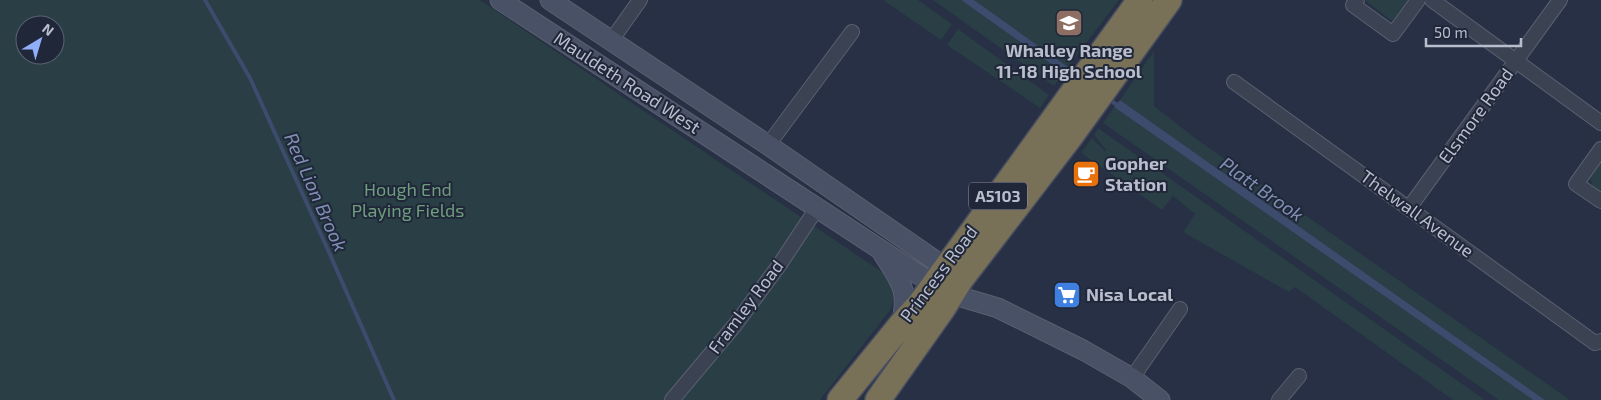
<svg xmlns="http://www.w3.org/2000/svg" width="1601" height="400" font-family="'Exo 2',sans-serif">
	<style>
		.green { fill: #293e45; fill-rule: evenodd }
		.water { fill: #3d4b6d }
		.lines { fill: none; stroke-linecap: round; stroke-linejoin: round }
		.stream { stroke: #3d4b6d; stroke-width: 4 }
		.street-casing { stroke: #5a6071; stroke-width: 16 }
		.secondary-casing { stroke: #5a6071; stroke-width: 21 }
		.highway-casing { stroke: #464d5e; stroke-width: 28 }
		.street { stroke: #3b4353; stroke-width: 14 }
		.secondary { stroke: #495166; stroke-width: 19 }
		.highway { stroke: #797058; stroke-width: 25 }
		.labels { text-anchor: middle; stroke-width: 4; stroke-linejoin: round; paint-order: stroke }
		.shield { fill: #202739; stroke: #8b91a1; stroke-width: 1 }
		.shield-label { font-size: 16px; font-weight: bold; fill: #b9becd }
		.poi-label { font-size: 18px; font-weight: bold; fill: #b9becd; stroke: #202739; text-anchor: start }
		.street-label { font-size: 18px; fill: #b9becd; stroke: #202739 }
		.park-label { font-size: 18px; fill: #6f9e7f; stroke: #202739 }
		.water-label { font-size: 19px; font-style: italic; fill: #8090b4; stroke: #202739 }
	</style>
	<rect width="100%" height="100%" fill="#273044"/>
	<path class="green" d="M0,0H480L882,272L891,282L895,295L891,309L820,400H0ZM25,25H55V55H25Z
		M883,0H918L952,24L941,40Z
		M933,0H961L1064,73L1054,86Z
		M974,0H1119L1068,67Z
		M1367,0H1408L1392,21L1366,1Z
		M958,29L1049,95L1040,108L947,45Z
		M1154,51V106L1195,138L1570,400H1545L1120,100Z
		M1114,107L1533,400H1499L1103,123Z
		M1098,128L1485,400H1453L1295,287L1289,292L1183,232L1195,214L1173,196L1162,210L1081,153L1092,138L1105,151L1106,150L1094,135Z
		M1601,160V194L1593,188L1590,175Z"/>
	<path class="water" d="M961,0H974L1068,67L1064,73Z
		M1120,100L1545,400H1533L1114,107Z"/>
	<g class="lines">
		<path class="stream" d="M205,0L250,78L328,250L394,400
			M1107,98L1120,107"/>
		<g class="street-casing">
			<path id="street" d="M1357,0L1353,5L1393,34L1418,0
				M1432,0L1601,123
				M611,41L640,0
				M1234,82L1595,343L1601,341
				M768,145L852,32
				M1601,149L1576,184L1601,201
				M1409,208L1560,0
				M1132,378L1180,309
				M672,400L735,325L780,264L815,211
				M1279,400L1299,376"/>
		</g>
		<g class="secondary-casing">
			<path id="secondary" d="M500,0L933,284L951,294L998,308L1083,350L1132,378L1160,400
				M550,0L768,145L956,275
				M882,252C900,282 910,288 901,325"/>
		</g>
		<g class="highway-casing">
			<path id="highway" d="M840,400L901,325L920,304L1140,0
				M878,400L943,308L961,279L1070,137L1169,0"/>
		</g>
		<use href="#street" class="street"/>
		<use href="#secondary" class="secondary"/>
		<use href="#highway" class="highway"/>
	</g>
	<defs>
		<g id="school-square" transform="scale(1.4375)"><rect x="-9" y="-9" width="18" height="18" rx="4" fill="#8d6e63" stroke="#202739"/><path d="M0-5L7-2L0 1L-7-2ZM-4 1L0 2.5L4 1V4Q0 6-4 4Z" fill="#fff"/></g>
		<g id="cafe-square" transform="scale(1.4375)"><rect x="-9" y="-9" width="18" height="18" rx="4" fill="#e8710a" stroke="#202739"/><path d="M-5.5-4.5H6V0H3Q3 3.5 0 3.5H-2.5Q-5.5 3.5-5.5 0ZM3-3.2v2h1.7v-2ZM-6 4.5H4V6H-6Z" fill="#fff"/></g>
		<g id="supermarket-square" transform="scale(1.4375)"><rect x="-9" y="-9" width="18" height="18" rx="4" fill="#3f7fe0" stroke="#202739"/><path d="M-6-5.5h2.5l.6 2H6L4.5 2H-2.5L-4.4-4H-6ZM-1.5 3.2a1.3 1.3 0 1 0 .1 0ZM3 3.2a1.3 1.3 0 1 0 .1 0Z" fill="#fff"/></g>
	</defs>
	<g fill-rule="evenodd">
		<use href="#school-square" x="1069" y="23"/>
		<use href="#cafe-square" x="1086" y="174"/>
		<use href="#supermarket-square" x="1067" y="295"/>
	</g>
	<g class="labels">
		<rect class="shield" x="969" y="182.5" width="58" height="27" rx="4"/>
		<g class="shield-label">
			<text x="998" y="202">A5103</text>
		</g>
		<g class="poi-label">
			<text x="1069" y="57" text-anchor="middle">Whalley Range<tspan x="1069" dy="21">11-18 High School</tspan></text>
			<text x="1105" y="170">Gopher<tspan x="1105" dy="21">Station</tspan></text>
			<text x="1086" y="301">Nisa Local</text>
		</g>
		<g class="street-label">
			<text transform="translate(627 83) rotate(33)" y="6">Mauldeth Road West</text>
			<text transform="translate(1476 116) rotate(-54)" y="6">Elsmore Road</text>
			<text transform="translate(1417 214) rotate(36)" y="6">Thelwall Avenue</text>
			<text transform="translate(939 274) rotate(-53)" y="6">Princess Road</text>
			<text transform="translate(746 307) rotate(-53)" y="6">Framley Road</text>
		</g>
		<g class="park-label">
			<text x="408" y="196">Hough End<tspan x="408" dy="21">Playing Fields</tspan></text>
		</g>
		<g class="water-label">
			<text transform="translate(1262 189) rotate(35)" y="7">Platt Brook</text>
			<text transform="translate(316 192) rotate(66)" y="7">Red Lion Brook</text>
		</g>
	</g>
	<g transform="translate(40 40) rotate(38)"><circle r="24" fill="#202739" stroke="#5d6374"/>
	<path d="M0-4L9 19L0 12L-9 19Z" fill="#91aefa"/>
	<text y="-8" font-size="14" font-weight="bold" text-anchor="middle" fill="#b9becd">N</text>
	</g>
	<path d="M1426 38v8h95v-8" fill="none" stroke="#b9becd" stroke-width="2.5"/>
	<text x="1434" y="38" font-size="15" fill="#b9becd" stroke="#202739" stroke-width="4" paint-order="stroke">50 m</text>
</svg>
